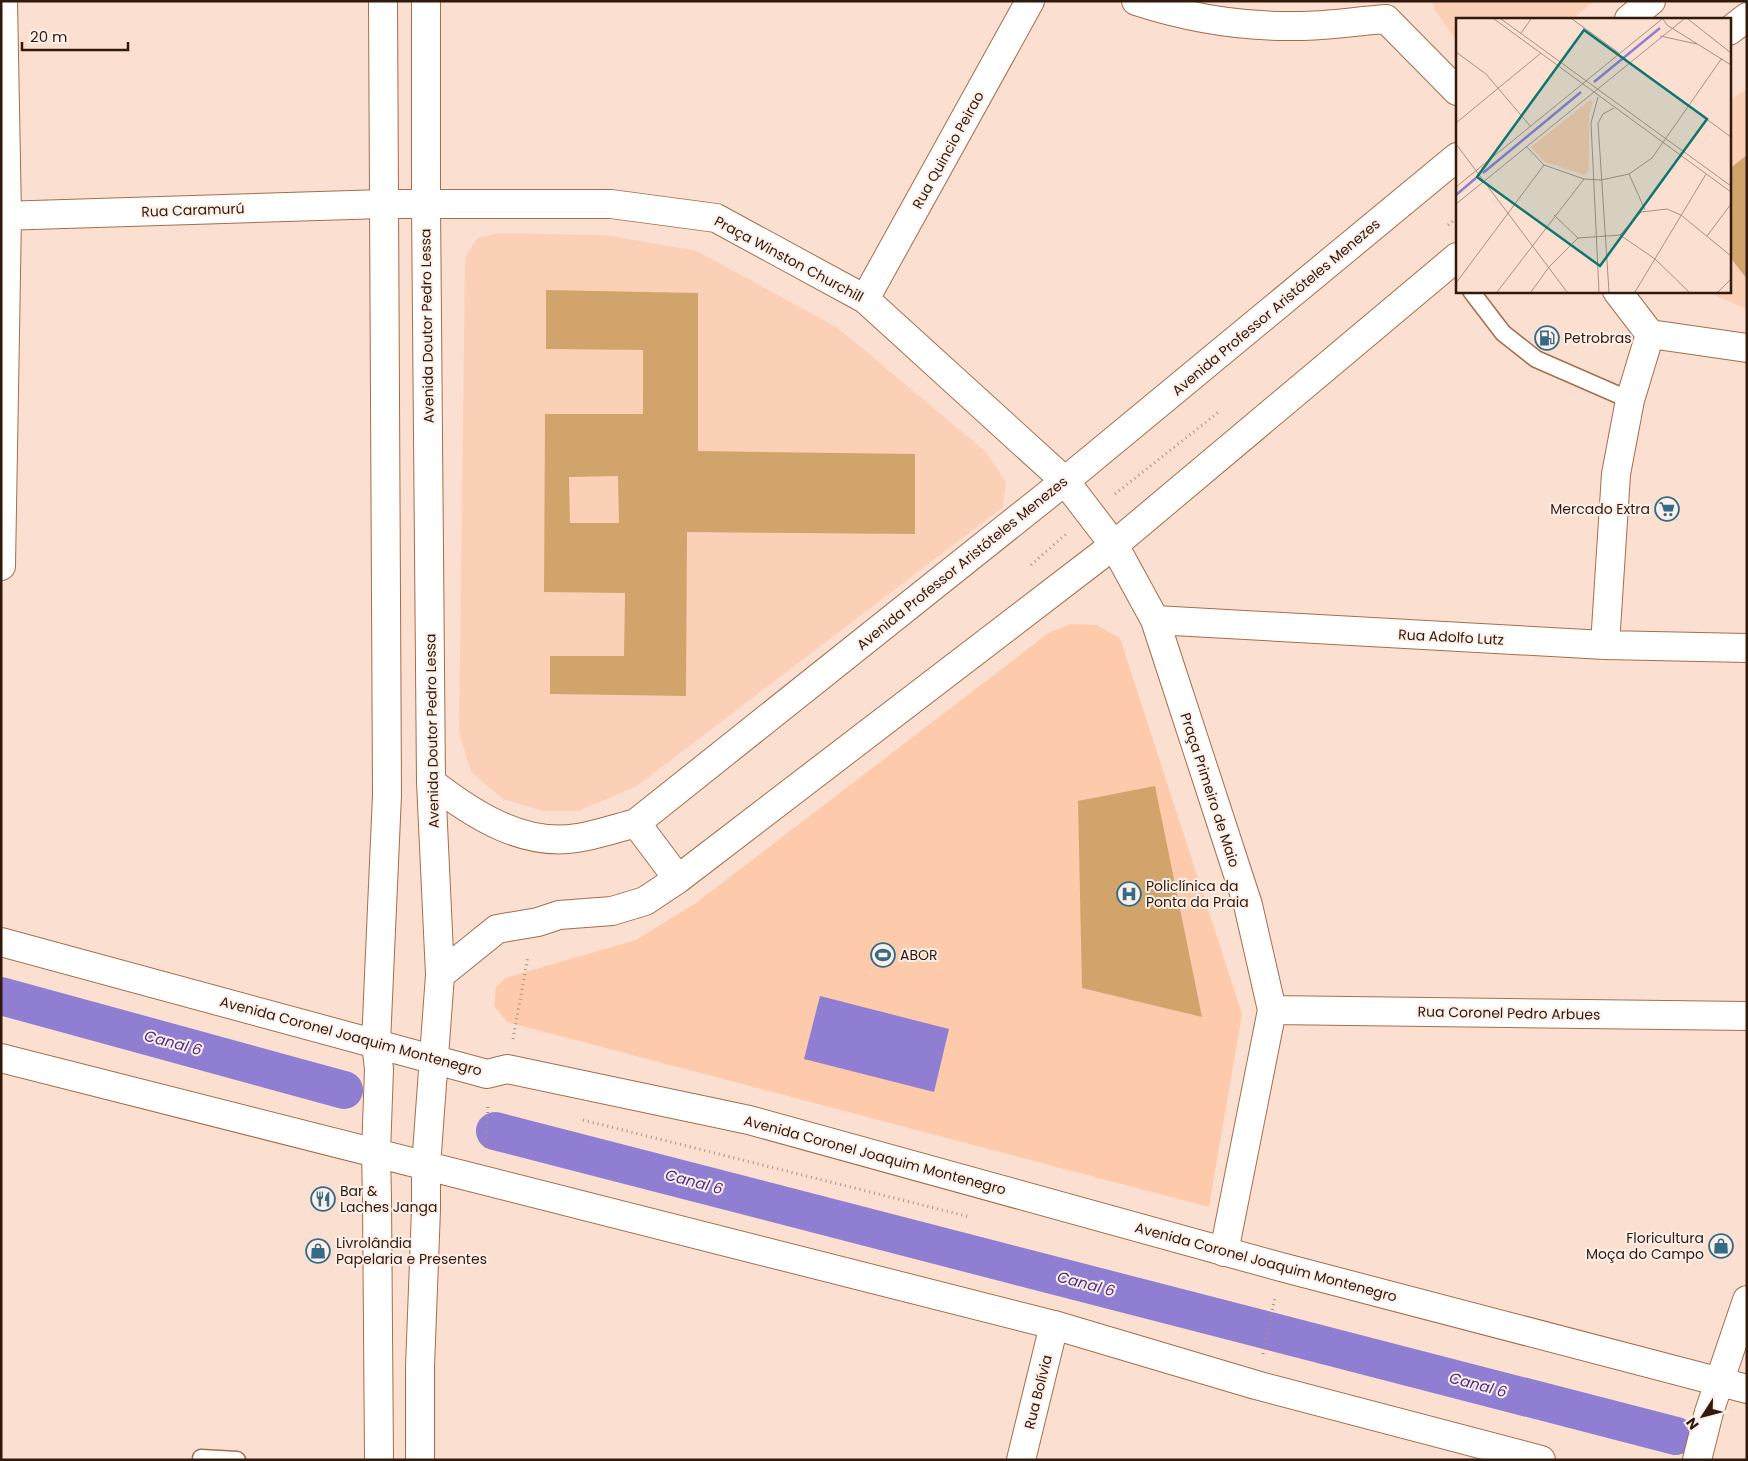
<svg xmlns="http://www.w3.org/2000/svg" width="1748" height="1461" font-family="Poppins,sans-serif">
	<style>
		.built { fill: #fcd0b7 }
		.green { fill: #fdcaac }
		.water { fill: #8f7ed1 }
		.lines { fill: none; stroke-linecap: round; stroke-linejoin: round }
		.canal { stroke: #8f7ed1; stroke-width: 38 }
		.building { fill: #d1a46c; fill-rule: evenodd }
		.lane-casing { stroke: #a76d4a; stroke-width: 19 }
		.street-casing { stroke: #a76d4a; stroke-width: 30 }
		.secondary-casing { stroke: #a76d4a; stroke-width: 30 }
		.path { stroke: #aa9082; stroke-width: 3; stroke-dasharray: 1 4; stroke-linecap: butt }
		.lane { stroke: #fff; stroke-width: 16 }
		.street { stroke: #fff; stroke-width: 28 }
		.secondary { stroke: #fff; stroke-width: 28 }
		.labels { text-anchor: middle; stroke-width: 4; stroke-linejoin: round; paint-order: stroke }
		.street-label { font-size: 14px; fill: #31190b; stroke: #fef0e9 }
		.poi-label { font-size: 14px; fill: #31190b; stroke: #fef0e9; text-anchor: start }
		.water-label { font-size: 15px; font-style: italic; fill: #4b2d8f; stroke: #fef0e9 }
		.inset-river { fill: none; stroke: #8f7ed1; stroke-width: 2.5 }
		.inset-road { fill: none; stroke: #aa9082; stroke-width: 1 }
		.view { fill: #0f766e; fill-opacity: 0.15; stroke: #0f766e; stroke-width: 2.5 }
		.inset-edge { fill: none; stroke: #31190b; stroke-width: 2.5 }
	</style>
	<rect width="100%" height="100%" fill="#fbe0d1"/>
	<path class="built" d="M1433,1H1594L1573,19H1457V41L1434,9Z
		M1747,88V309L1705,291H1729V102Z
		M499,233L606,235L697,251L838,328L986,452L1006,482L1003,507L637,786L579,811H543L503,799L471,772L459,733L465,258L477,238Z"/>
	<path class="green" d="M1071,624L1097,625L1120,638L1242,1014L1209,1207L507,1022L494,1006L496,987L505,978L636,940L696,903L1050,632Z"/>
	<path class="water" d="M820,996L949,1029L934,1092L804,1059Z"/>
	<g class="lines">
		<path class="canal" d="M1,996L344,1090
			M495,1131L1676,1436"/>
	</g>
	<path class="building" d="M1747,155V279L1729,256V169Z
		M546,290L698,293V451L915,454V534L687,532L686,696L550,694V656H624L625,593L544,592L545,414H643V350L546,349ZM618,476L619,523H570L569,477Z
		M1155,786L1202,1017L1082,988L1078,801Z"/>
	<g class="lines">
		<g class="lane-casing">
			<path id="lane" d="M1471,291L1503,333L1536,359L1630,400
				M201,1458L237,1460"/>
		</g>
		<g class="street-casing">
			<path id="street" d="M1136,1C1188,18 1244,27 1298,26C1327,26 1357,21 1386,19
				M1386,19L1457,91
				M1,216L384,204H611L716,218L865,299L1065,481L1114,545L1155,620L1248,905L1272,1010L1224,1252
				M1617,291L1650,334L1747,348
				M865,299L1030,1
				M1,566L7,216L3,1
				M1155,620L1605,645L1747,648
				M1605,645L1616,474L1630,400L1650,334
				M1272,1010L1747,1016
				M1021,1460L1054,1325"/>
		</g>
		<g class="secondary-casing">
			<path id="secondary" d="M1629,19L1651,1
				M1729,31L1747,17
				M431,782C472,814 523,847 577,838C597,835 617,828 636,823L1065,481L1457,157
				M636,823L678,879
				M1,942L487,1074L507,1069L749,1120L1281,1267L1747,1389
				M440,975L497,929L538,922L559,915L612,911L645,901L678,879L1114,545L1457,257
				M1,1058L1054,1325L1256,1385L1541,1460
				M379,1460L377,1199L376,1153L379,1069L376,1043L387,795L383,1
				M420,1460V1367L426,1209V1166L440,975L431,782L426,204V1
				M1697,1460L1709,1412L1747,1300"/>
		</g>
		<path class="path" d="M1448,225L1457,218
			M1115,494L1220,411
			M1031,565L1066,534
			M513,1039L528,956
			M583,1120L970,1217
			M486,1148L488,1104
			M1263,1354L1275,1297"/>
		<use href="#lane" class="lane"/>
		<use href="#street" class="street"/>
		<use href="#secondary" class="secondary"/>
	</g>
	<defs>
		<g id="fuel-ring" transform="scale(1.25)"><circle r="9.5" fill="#fef0e9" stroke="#346b86" stroke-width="1.5"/><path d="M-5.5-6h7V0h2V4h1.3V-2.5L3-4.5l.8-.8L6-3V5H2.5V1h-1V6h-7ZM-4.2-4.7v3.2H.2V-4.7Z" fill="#346b86"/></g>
		<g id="supermarket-ring" transform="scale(1.25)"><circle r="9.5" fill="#fef0e9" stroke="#346b86" stroke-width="1.5"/><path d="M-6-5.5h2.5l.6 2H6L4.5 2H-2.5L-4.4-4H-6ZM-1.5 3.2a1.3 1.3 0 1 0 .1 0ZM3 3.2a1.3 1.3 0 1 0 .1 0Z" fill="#346b86"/></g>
		<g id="hospital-ring" transform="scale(1.25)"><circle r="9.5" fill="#fef0e9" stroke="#346b86" stroke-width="1.5"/><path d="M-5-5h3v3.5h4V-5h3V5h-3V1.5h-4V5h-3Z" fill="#346b86"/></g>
		<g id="stadium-ring" transform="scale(1.25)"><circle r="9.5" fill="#fef0e9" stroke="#346b86" stroke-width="1.5"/><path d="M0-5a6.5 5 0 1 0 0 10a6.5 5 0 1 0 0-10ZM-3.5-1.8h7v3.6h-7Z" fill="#346b86"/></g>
		<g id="restaurant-ring" transform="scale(1.25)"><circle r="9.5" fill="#fef0e9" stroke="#346b86" stroke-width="1.5"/><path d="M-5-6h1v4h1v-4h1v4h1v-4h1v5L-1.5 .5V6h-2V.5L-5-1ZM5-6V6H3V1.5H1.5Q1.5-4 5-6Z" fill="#346b86"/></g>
		<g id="shop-ring" transform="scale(1.25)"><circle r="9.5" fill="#fef0e9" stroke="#346b86" stroke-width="1.5"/><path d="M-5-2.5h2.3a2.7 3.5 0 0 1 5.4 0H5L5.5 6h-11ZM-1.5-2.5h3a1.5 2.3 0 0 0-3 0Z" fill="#346b86"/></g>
	</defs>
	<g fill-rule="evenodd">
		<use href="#fuel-ring" x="1547" y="338"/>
		<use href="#supermarket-ring" x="1667" y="509"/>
		<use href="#hospital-ring" x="1129" y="894"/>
		<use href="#stadium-ring" x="883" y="955"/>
		<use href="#restaurant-ring" x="323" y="1199"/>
		<use href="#shop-ring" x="1721" y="1246"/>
		<use href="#shop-ring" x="318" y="1251"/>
	</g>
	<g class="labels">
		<g class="street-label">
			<text transform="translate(948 150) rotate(-61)" y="5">Rua Quincio Peirao</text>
			<text transform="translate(193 210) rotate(-2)" y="5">Rua Caramurú</text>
			<text transform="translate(789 259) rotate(28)" y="5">Praça Winston Churchill</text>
			<text transform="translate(1276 307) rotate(-40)" y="5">Avenida Professor Aristóteles Menezes</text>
			<text transform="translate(427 326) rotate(-91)" y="5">Avenida Doutor Pedro Lessa</text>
			<text transform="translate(962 563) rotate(-39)" y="5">Avenida Professor Aristóteles Menezes</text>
			<text transform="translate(1451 637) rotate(3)" y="5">Rua Adolfo Lutz</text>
			<text transform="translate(432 731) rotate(-91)" y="5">Avenida Doutor Pedro Lessa</text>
			<text transform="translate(1210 790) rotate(72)" y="5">Praça Primeiro de Maio</text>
			<text transform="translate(1509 1013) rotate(1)" y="5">Rua Coronel Pedro Arbues</text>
			<text transform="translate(351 1036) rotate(15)" y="5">Avenida Coronel Joaquim Montenegro</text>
			<text transform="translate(875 1155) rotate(15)" y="5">Avenida Coronel Joaquim Montenegro</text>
			<text transform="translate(1266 1262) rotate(15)" y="5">Avenida Coronel Joaquim Montenegro</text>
			<text transform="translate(1038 1392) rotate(-76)" y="5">Rua Bolívia</text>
		</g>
		<g class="poi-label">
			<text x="1564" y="343">Petrobras</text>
			<text x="1650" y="514" text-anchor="end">Mercado Extra</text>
			<text x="1146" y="891">Policlínica da<tspan x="1146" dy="16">Ponta da Praia</tspan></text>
			<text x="900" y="960">ABOR</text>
			<text x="340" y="1196">Bar &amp;<tspan x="340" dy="16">Laches Janga</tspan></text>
			<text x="1704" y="1243" text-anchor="end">Floricultura<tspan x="1704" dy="16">Moça do Campo</tspan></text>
			<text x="336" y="1248">Livrolândia<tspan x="336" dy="16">Papelaria e Presentes</tspan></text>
		</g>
		<g class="water-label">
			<text transform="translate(173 1043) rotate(15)" y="5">Canal 6</text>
			<text transform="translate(694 1182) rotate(15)" y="5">Canal 6</text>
			<text transform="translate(1086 1284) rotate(15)" y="5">Canal 6</text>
			<text transform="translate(1478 1385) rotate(15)" y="5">Canal 6</text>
		</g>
	</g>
	<g transform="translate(1456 18)">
		<rect width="275" height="275" fill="#fbe0d1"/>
		<path d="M134,82L137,84L133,97V153L128,157L89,144L75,129Z" fill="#fdcaac"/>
		<path class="inset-river" d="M138,64L204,10M27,155L125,74M0,177L20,160"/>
		<path class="inset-road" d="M38,1L275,174M45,1L275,168M116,1L163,35M207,1L211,7L275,47M232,1L275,35M65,15L75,1M204,18L241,26M0,34L30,56L75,109M173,44L275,119M142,79L135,105L143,274M0,105L85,35M0,126L111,274M70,128L88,147L128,161L145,162L173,156L196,140L266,40M173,156L189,192M0,169L206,1M0,186L228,1M98,197L122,220M164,217L185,194L211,191L225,197L275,238M164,217L199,241L233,274M251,218L275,186M0,265L88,147M41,274L128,161M75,274L93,249L122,220L164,217M153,274L142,105L147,96L158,90M179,274L250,156M262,274L275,261"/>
		<path class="view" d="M128,12L251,101L144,248L21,159Z"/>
		<rect width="275" height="275" class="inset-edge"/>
	</g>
	<rect width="1748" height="1461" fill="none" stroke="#31190b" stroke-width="5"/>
	<g transform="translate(1703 1416) rotate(234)" stroke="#fef0e9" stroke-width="4" paint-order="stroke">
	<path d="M0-4L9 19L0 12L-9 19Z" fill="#31190b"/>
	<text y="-8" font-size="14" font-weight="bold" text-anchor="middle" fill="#31190b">N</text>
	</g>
	<path d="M22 42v8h106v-8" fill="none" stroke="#31190b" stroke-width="2.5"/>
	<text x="30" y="42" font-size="15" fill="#31190b" stroke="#fef0e9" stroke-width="4" paint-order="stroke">20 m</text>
</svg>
